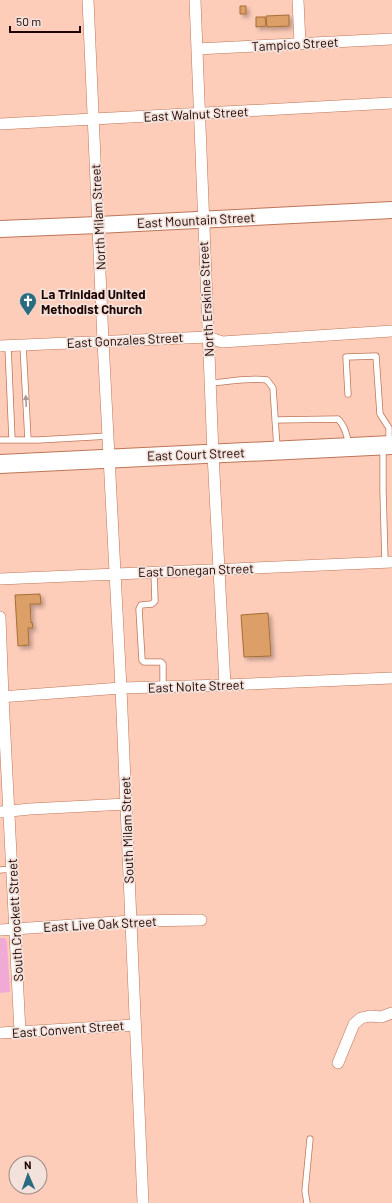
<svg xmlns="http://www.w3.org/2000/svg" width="392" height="1203" font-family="Barlow,sans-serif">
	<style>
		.green { fill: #f1aad6 }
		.building { fill: #dc9f67; stroke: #a66d35; filter: url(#shadow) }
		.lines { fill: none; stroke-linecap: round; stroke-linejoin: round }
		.lane-casing { stroke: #be7557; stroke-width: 7 }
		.street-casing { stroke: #be7557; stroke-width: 12 }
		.secondary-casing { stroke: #be7557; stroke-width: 18 }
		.primary-casing { stroke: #be7557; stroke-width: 20 }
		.lane { stroke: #fff; stroke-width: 5.5 }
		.street { stroke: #fff; stroke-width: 11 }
		.secondary { stroke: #fff; stroke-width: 16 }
		.primary { stroke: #fff; stroke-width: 18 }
		.oneway { fill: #a59b99 }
		.labels { text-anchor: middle; stroke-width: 3.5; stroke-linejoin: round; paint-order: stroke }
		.street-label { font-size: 13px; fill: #1e0400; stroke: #f3e2dc }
		.poi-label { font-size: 13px; font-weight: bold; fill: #1e0400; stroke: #f3e2dc; text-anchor: start }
	</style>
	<defs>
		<filter id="shadow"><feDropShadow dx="3" dy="3" stdDeviation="2" flood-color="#0004"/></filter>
	</defs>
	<rect width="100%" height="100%" fill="#fecdba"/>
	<path class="green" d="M0,938H5L7,941L10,992L0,993Z"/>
	<path class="building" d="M240,6H246V14H240Z
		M289,15V26L267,27L266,16Z
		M256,17H265L266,26L256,27Z
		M40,594L41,604H30L31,623L32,622L33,628H28L29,645L18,646L15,595Z
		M268,613L271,656L244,657L241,615Z"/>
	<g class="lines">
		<g class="lane-casing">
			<path id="lane" d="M23,345L28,440
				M8,346L12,440
				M210,383C229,382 249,377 267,380L273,388L277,448
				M348,394L346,357L376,356L380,414L389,428V443
				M275,420L338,419C345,426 347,436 349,445
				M0,440H38L109,436
				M383,448V491L385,562
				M154,572L155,601L152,604L141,605L139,609L142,660L144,662H161L163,664V687
				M0,870L12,869
				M307,1203L305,1191L310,1139"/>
		</g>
		<g class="street-casing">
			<path id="street" d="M88,0L103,341L121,688L143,1203
				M195,0L213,454L225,685
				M298,0L300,44
				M197,49L392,39
				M0,124L392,103
				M0,346L208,337L222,342L392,331
				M0,579L392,562
				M0,617L3,697L20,1032
				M0,697L121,688L225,685L392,678
				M0,812L30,809L126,804
				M0,930L131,921L201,920
				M0,1033L135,1025
				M338,1063L354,1024L361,1018L370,1016L381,1017L392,1013"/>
		</g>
		<g class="secondary-casing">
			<path id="secondary" d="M0,229L98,225L392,210"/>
		</g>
		<g class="primary-casing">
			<path id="primary" d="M0,464L392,445"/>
		</g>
		<use href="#lane" class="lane"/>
		<use href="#street" class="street"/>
		<use href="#secondary" class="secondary"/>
		<use href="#primary" class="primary"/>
	</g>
	<defs><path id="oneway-solid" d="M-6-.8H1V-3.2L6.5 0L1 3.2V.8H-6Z"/></defs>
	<use class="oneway" href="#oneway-solid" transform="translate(26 401) rotate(-93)"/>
	<defs>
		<g id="church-pin" transform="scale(0.9)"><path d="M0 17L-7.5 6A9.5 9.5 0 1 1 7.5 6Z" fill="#2b6b80" stroke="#f3e2dc"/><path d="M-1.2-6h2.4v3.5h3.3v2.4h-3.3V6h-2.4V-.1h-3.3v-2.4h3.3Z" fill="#fff"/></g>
	</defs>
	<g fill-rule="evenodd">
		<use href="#church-pin" x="28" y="301"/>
	</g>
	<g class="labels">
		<g class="street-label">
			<text transform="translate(295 44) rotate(-3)" y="5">Tampico Street</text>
			<text transform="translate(196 114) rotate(-3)" y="5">East Walnut Street</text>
			<text transform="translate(98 217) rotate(-93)" y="5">North Milam Street</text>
			<text transform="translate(196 220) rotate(-3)" y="5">East Mountain Street</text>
			<text transform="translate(206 299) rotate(-93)" y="5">North Erskine Street</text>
			<text transform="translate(125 340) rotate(-3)" y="5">East Gonzales Street</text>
			<text transform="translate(196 454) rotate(-2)" y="5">East Court Street</text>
			<text transform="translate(196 570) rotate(-2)" y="5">East Donegan Street</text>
			<text transform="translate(196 686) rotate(-2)" y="5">East Nolte Street</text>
			<text transform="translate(127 830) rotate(-92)" y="5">South Milam Street</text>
			<text transform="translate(15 920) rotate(-93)" y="5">South Crockett Street</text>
			<text transform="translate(100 924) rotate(-3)" y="5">East Live Oak Street</text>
			<text transform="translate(68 1029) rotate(-4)" y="5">East Convent Street</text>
		</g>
		<g class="poi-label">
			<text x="41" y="299">La Trinidad United<tspan x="41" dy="15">Methodist Church</tspan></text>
		</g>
	</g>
	<g transform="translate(28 1175) rotate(358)"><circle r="19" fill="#f3e2dc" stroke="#9e8984"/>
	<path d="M0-3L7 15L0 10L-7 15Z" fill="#2b6b80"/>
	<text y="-6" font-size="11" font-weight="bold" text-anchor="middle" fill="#1e0400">N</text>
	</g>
	<path d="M10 26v6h70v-6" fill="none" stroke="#1e0400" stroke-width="2"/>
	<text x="16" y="26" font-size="12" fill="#1e0400" stroke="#f3e2dc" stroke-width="3" paint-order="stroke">50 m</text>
</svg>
